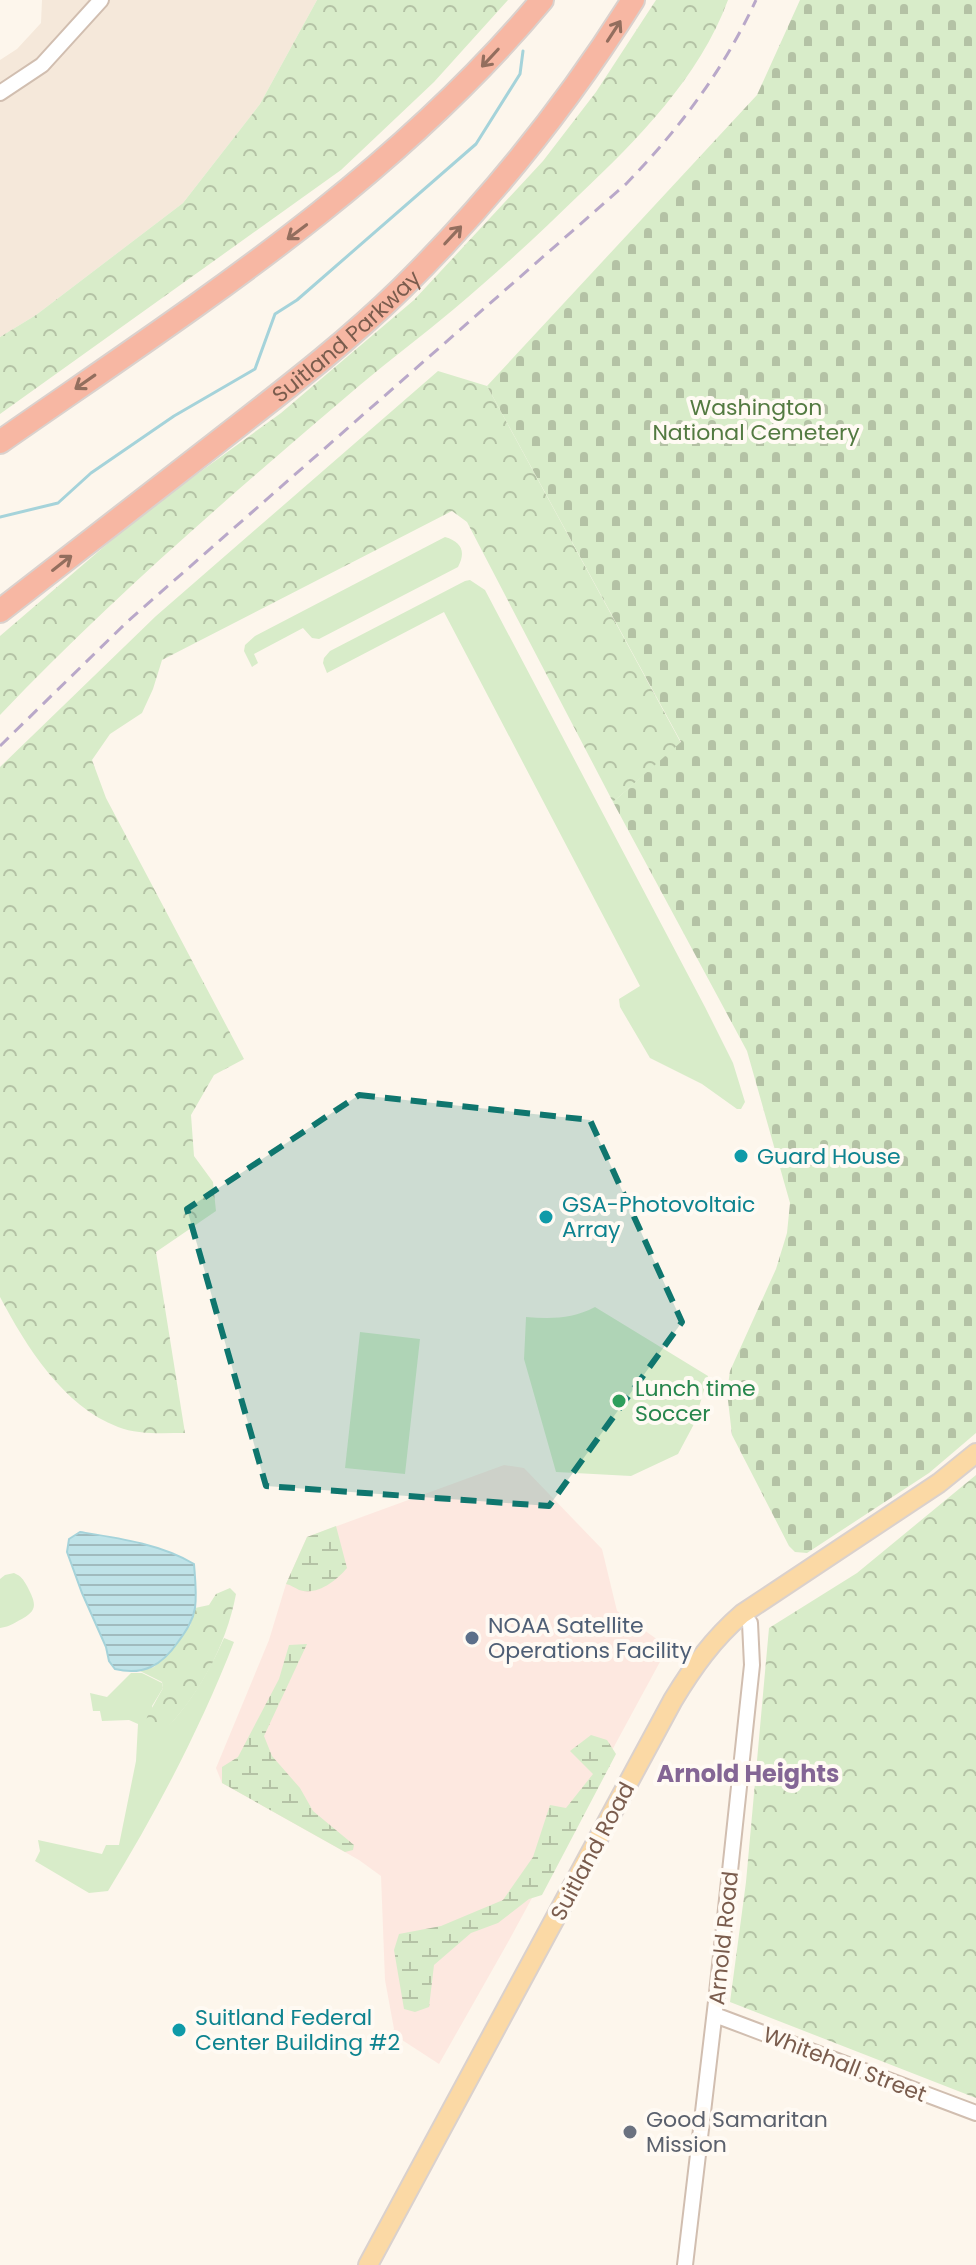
<svg xmlns="http://www.w3.org/2000/svg" width="976" height="2265" font-family="Poppins,sans-serif">
	<style>
		.residential { fill: #f5e8da }
		.commercial { fill: #fde8e0 }
		.grass { fill: #d8ecc9 }
		.forest { fill: url(#forest-crowns) }
		.wetland { fill: url(#wetland-marsh) }
		.cemetery { fill: url(#cemetery-stones) }
		.water { fill: url(#water-rules); stroke: #a5d3da; stroke-width: 2 }
		.lines { fill: none; stroke-linecap: round; stroke-linejoin: round }
		.stream { stroke: #a5d3da; stroke-width: 3 }
		.minor-casing { stroke: #d1beb0; stroke-width: 18 }
		.major-casing { stroke: #dad1cd; stroke-width: 22 }
		.highway-casing { stroke: #dad1cd; stroke-width: 26 }
		.minor { stroke: #fff; stroke-width: 14 }
		.major { stroke: #fbd9a5; stroke-width: 18 }
		.highway { stroke: #f7b7a3; stroke-width: 22 }
		.rail { stroke: #b9a8c9; stroke-width: 3; stroke-dasharray: 12 8; stroke-linecap: butt }
		.oneway { stroke: #936e5e }
		.marked { fill: #0f766e; fill-opacity: 0.2; stroke: #0f766e; stroke-width: 6; stroke-dasharray: 16 10; stroke-linejoin: round }
		.culture-dot { fill: #0f9aa8; stroke: #fffaf3; stroke-width: 3 }
		.leisure-dot { fill: #2e9e5b; stroke: #fffaf3; stroke-width: 3 }
		.service-dot { fill: #5c6f8a; stroke: #fffaf3; stroke-width: 3 }
		.worship-dot { fill: #6b7280; stroke: #fffaf3; stroke-width: 3 }
		.labels { text-anchor: middle; stroke-width: 8; stroke-linejoin: round; paint-order: stroke }
		.street-label { font-size: 22px; fill: #7a5c4d; stroke: #fffaf3 }
		.park-label { font-size: 22px; fill: #537a41; stroke: #fffaf3 }
		.culture-label { font-size: 22px; fill: #0d838f; stroke: #fffaf3; text-anchor: start }
		.leisure-label { font-size: 22px; fill: #27864d; stroke: #fffaf3; text-anchor: start }
		.service-label { font-size: 22px; fill: #4e5e75; stroke: #fffaf3; text-anchor: start }
		.worship-label { font-size: 22px; fill: #5b616d; stroke: #fffaf3; text-anchor: start }
		.neighbourhood-label { font-size: 24px; font-weight: bold; fill: #846695; stroke: #fffaf3 }
	</style>
	<defs>
		<pattern id="forest-crowns" width="20" height="18" patternUnits="userSpaceOnUse" patternTransform="scale(2)"><rect width="20" height="18" fill="#d8ecc9"/><path d="M2 6a3 3 0 1 1 6 0M12 15a3 3 0 1 1 6 0" fill="none" stroke="#b4c2a5"/></pattern>
		<pattern id="wetland-marsh" width="20" height="14" patternUnits="userSpaceOnUse" patternTransform="scale(2)"><rect width="20" height="14" fill="#d8ecc9"/><path d="M1 5h8M5 5V1M11 12h8M15 12V8" fill="none" stroke="#b4c2a5"/></pattern>
		<pattern id="cemetery-stones" width="16" height="16" patternUnits="userSpaceOnUse" patternTransform="scale(2)"><rect width="16" height="16" fill="#d8ecc9"/><path d="M2 7V4a2 2 0 0 1 4 0v3zM10 15v-3a2 2 0 0 1 4 0v3z" fill="#b4c2a5"/></pattern>
		<pattern id="water-rules" width="6" height="5" patternUnits="userSpaceOnUse" patternTransform="scale(2)"><rect width="6" height="5" fill="#bfe3e8"/><path d="M0 2.5h6" fill="none" stroke="#a0bbbe"/></pattern>
	</defs>
	<rect width="100%" height="100%" fill="#fdf6ec"/>
	<path class="residential" d="M42,0H317L260,104L183,203L36,315L0,337V60L17,49L41,23Z"/>
	<path class="commercial" d="M504,1465L524,1468L602,1549L617,1611L668,1647L507,1944L439,2064L399,2038L397,2040L390,2036L394,2029L385,1980L381,1876L359,1860L222,1783L216,1768L269,1640L286,1584L307,1537Z"/>
	<path class="grass" d="M445,537C462,542 466,552 458,567L319,639L312,638L303,628L254,654L258,663L252,667L244,651L245,645L255,636Z
		M470,580L485,590L705,1007L733,1063L745,1102L741,1109H737L702,1084L650,1058L620,1007L619,999L640,986L444,612L327,673L323,663L324,658L330,651L465,581Z
		M595,1307L708,1376L694,1424L678,1454L631,1476L556,1472L524,1359L526,1317C551,1319 572,1319 595,1307Z
		M360,1332L420,1339L405,1474L345,1468Z
		M14,1573C21,1576 23,1579 27,1586C37,1605 38,1611 18,1621C11,1625 7,1627 0,1628V1579L5,1575Z
		M224,1638L234,1642C200,1729 157,1811 108,1891L89,1893L35,1861L40,1851L38,1840L102,1854L106,1845H119L136,1761L138,1724L129,1720L102,1721L100,1711H93L90,1693L107,1697L131,1673H142L162,1683L163,1688L152,1706L158,1736C187,1710 208,1674 224,1638Z"/>
	<path class="forest" d="M317,0H508L434,82L341,170L0,414V337L36,315L183,203L260,104Z
		M656,0H728C699,78 638,139 579,195C539,234 497,273 454,309C423,335 391,359 360,385C237,490 112,597 0,715V636L142,514L281,413L414,300L543,161L596,92Z
		M438,371L487,386L681,743L613,802L467,522L452,511L162,660L153,689L142,713L110,734L92,760L106,798L244,1059L214,1075L191,1115L194,1156L213,1182L216,1211L156,1252L185,1433C163,1433 138,1435 118,1427C63,1406 26,1346 0,1297V767L156,616Z
		M976,1475V2098L730,2002L746,1882L769,1628L857,1573Z
		M230,1588L236,1594C226,1647 197,1700 158,1737L149,1735L145,1730L147,1717L163,1688L162,1682L140,1671L154,1667L190,1626L195,1608L209,1605L216,1594Z"/>
	<path class="wetland" d="M336,1526L347,1568C336,1581 317,1596 299,1590C295,1588 291,1585 286,1584L307,1537Z
		M307,1644L264,1736L272,1756L300,1788L313,1811L354,1845L353,1850L345,1852L222,1783V1767L238,1757L279,1679L289,1645Z
		M591,1735L607,1740L616,1754L542,1895L529,1899L498,1923L471,1933L434,1965L429,2007L415,2012L404,2009L394,1950L399,1934L441,1926L503,1900L533,1857L550,1805L566,1808L593,1774L570,1751Z"/>
	<path class="cemetery" d="M800,0H976V1433L929,1473L807,1553L795,1552L789,1546L732,1435L727,1392L730,1371L776,1269L787,1233L790,1203L747,1051L613,802L681,742L487,386L757,95Z"/>
	<path class="water" d="M80,1532C118,1538 161,1544 194,1564C195,1578 197,1594 195,1608C193,1621 186,1631 178,1642C162,1665 144,1676 115,1669L109,1661L106,1647L82,1593L67,1552L69,1539Z"/>
	<g class="lines">
		<path class="stream" d="M0,517L58,503L91,473L174,416L255,369L275,314L297,300L476,144L520,74L523,51"/>
		<g class="minor-casing">
			<path id="minor" d="M0,93L42,65L101,0
				M715,2015L976,2113
				M685,2265L717,1993L752,1665L750,1623L742,1614"/>
		</g>
		<g class="major-casing">
			<path id="major" d="M368,2265L673,1700C693,1667 713,1639 742,1614L939,1483L976,1453"/>
		</g>
		<g class="highway-casing">
			<g id="highway">
				<path d="M0,442C192,308 390,182 542,0"/>
				<path id="s1" d="M0,611C72,555 144,499 215,444C279,394 344,345 402,288C490,201 567,105 633,0"/>
			</g>
		</g>
		<use href="#minor" class="minor"/>
		<use href="#major" class="major"/>
		<use href="#highway" class="highway"/>
		<path class="rail" d="M0,746L128,621L626,184C680,128 723,71 756,0"/>
	</g>
	<defs><path id="oneway-shaft" d="M-6 0H5M1.5-3L5.5 0L1.5 3" fill="none" stroke-width="1.6" stroke-linecap="round" stroke-linejoin="round" transform="scale(2)"/></defs>
	<g class="oneway">
		<use href="#oneway-shaft" transform="translate(614 31) rotate(-57)"/>
		<use href="#oneway-shaft" transform="translate(490 58) rotate(133)"/>
		<use href="#oneway-shaft" transform="translate(297 232) rotate(143)"/>
		<use href="#oneway-shaft" transform="translate(453 235) rotate(-47)"/>
		<use href="#oneway-shaft" transform="translate(85 382) rotate(145)"/>
		<use href="#oneway-shaft" transform="translate(62 563) rotate(-38)"/>
	</g>
	<path class="marked" d="M359,1095L590,1120L682,1322L549,1506L266,1486L187,1209Z"/>
	<g class="culture-dot">
		<circle cx="741" cy="1156" r="8"/>
		<circle cx="546" cy="1217" r="8"/>
		<circle cx="179" cy="2030" r="8"/>
	</g>
	<circle class="leisure-dot" cx="619" cy="1401" r="8"/>
	<circle class="service-dot" cx="472" cy="1638" r="8"/>
	<circle class="worship-dot" cx="630" cy="2132" r="8"/>
	<g class="labels">
		<g class="street-label">
			<text dy="8" stroke="none"><textPath href="#s1" startOffset="442">Suitland Parkway</textPath></text>
			<text transform="translate(592 1851) rotate(-62)" y="8">Suitland Road</text>
			<text transform="translate(723 1938) rotate(-84)" y="8">Arnold Road</text>
			<text transform="translate(845 2064) rotate(21)" y="8">Whitehall Street</text>
		</g>
		<g class="park-label">
			<text x="756" y="415">Washington<tspan x="756" dy="25">National Cemetery</tspan></text>
		</g>
		<g class="culture-label">
			<text x="757" y="1164">Guard House</text>
			<text x="562" y="1212">GSA-Photovoltaic<tspan x="562" dy="25">Array</tspan></text>
			<text x="195" y="2025">Suitland Federal<tspan x="195" dy="25">Center Building #2</tspan></text>
		</g>
		<g class="leisure-label">
			<text x="635" y="1396">Lunch time<tspan x="635" dy="25">Soccer</tspan></text>
		</g>
		<g class="service-label">
			<text x="488" y="1633">NOAA Satellite<tspan x="488" dy="25">Operations Facility</tspan></text>
		</g>
		<g class="worship-label">
			<text x="646" y="2127">Good Samaritan<tspan x="646" dy="25">Mission</tspan></text>
		</g>
		<g class="neighbourhood-label">
			<text x="748" y="1782">Arnold Heights</text>
		</g>
	</g>
</svg>
